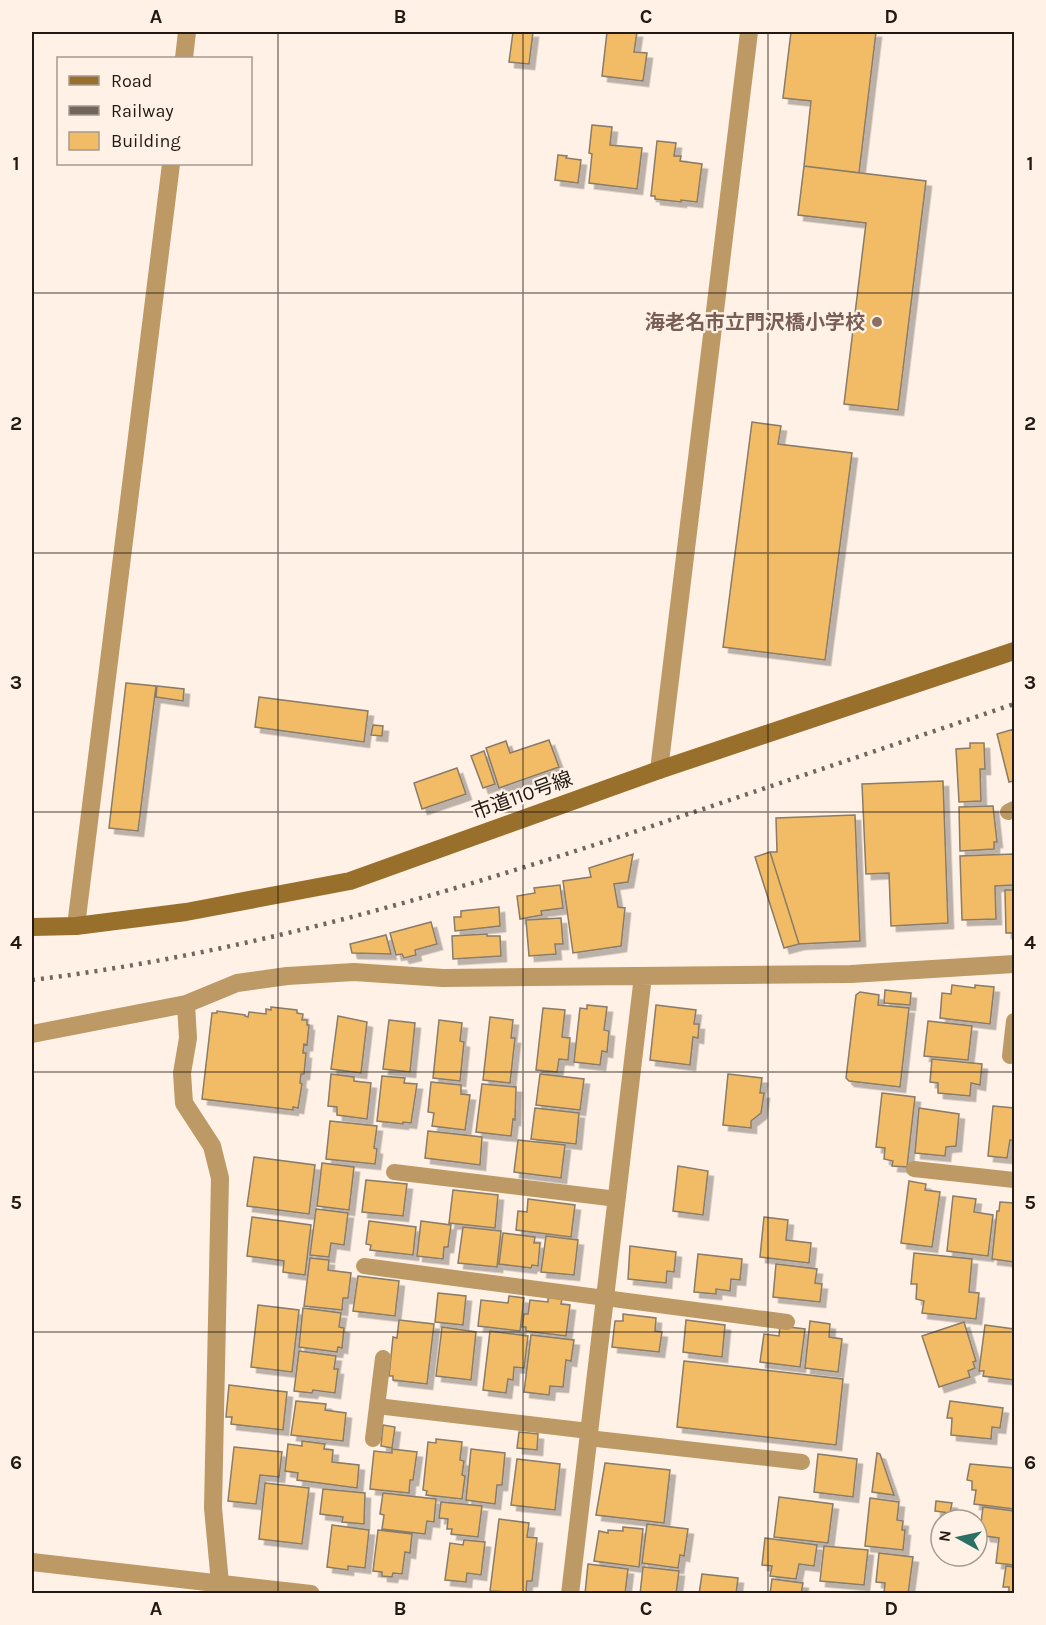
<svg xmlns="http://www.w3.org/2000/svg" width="1046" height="1625" font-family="Karla,'Noto Sans JP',sans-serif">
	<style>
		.building { fill: #f2bc66; stroke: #897b67; stroke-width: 1.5; filter: url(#shadow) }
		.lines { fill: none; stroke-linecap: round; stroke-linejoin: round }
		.lane { stroke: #bd9965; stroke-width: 16 }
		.street { stroke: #bd9965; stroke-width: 18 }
		.secondary { stroke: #996f2c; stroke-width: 18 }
		.rail { stroke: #70665d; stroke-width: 4.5; stroke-dasharray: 3 6; stroke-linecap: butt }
		.grid { fill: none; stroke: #211912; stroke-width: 1.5; stroke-opacity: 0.55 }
		.education-dot { fill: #8d6e63; stroke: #fff1e6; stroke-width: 2 }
		.labels { text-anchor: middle; stroke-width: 4.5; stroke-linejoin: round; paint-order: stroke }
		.education-label { font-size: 20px; font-weight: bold; fill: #785e54; stroke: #fff1e6; text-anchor: end }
		.street-label { font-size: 20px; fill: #211912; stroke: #fff1e6 }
		.neatline { fill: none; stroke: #211912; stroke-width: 2 }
		.grid-label { font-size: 20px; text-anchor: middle; font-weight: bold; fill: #211912 }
	</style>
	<defs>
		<filter id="shadow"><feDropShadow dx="5.5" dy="5.5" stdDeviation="0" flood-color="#0004"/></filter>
	</defs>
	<rect width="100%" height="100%" fill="#fff1e6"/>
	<path class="building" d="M513,32H533L529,64L509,62Z
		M607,32H637L634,52L647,53L643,81L602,76Z
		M791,32L819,33L820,32H876L859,173L804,166L811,101L783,98Z
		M592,125L612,127L610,145L642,148L637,189L589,183L592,154L589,153Z
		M657,141L676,143L674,156H681L680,161L702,164L697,202L681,200V202L655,199V196H651Z
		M558,155L567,156L566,158L581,160L578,183L555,180Z
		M804,166L926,181L898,410L844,404L866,223L798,215Z
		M752,422L781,426L778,444L852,453L825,660L723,647Z
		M126,683L156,686L138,831L109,828Z
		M157,686L184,689L183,701L156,697Z
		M259,697L368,711L364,742L255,727Z
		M373,725L383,726L382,736L371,735Z
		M1014,729V781L1009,782L997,734Z
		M549,740L559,767L499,788L486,748L506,741L510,753Z
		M970,743H984L985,769H980L981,801L959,802L956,749L970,748Z
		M484,751L495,784L483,788L471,756Z
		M457,768L466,794L422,809L414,783Z
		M943,781L948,923L891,926L889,873L866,874L862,784Z
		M993,806L997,842H994V849L960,851L959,807Z
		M855,815L860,941L799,944L770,852H777L776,818Z
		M770,852L799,944L784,948L755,857Z
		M633,854L628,882L614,884L618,907L625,908L621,946L573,953L563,881L591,877L589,868Z
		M1014,854V885L995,886L996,919L962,920L960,856Z
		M560,885L563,908L541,911L542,915L520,919L517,896L535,893L534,888Z
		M1005,890H1014V933H1006Z
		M499,907L500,926L455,931L454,917H461V911Z
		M561,918L563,944H555L556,954L529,956L526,920Z
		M431,922L437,944L415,950L416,955L404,958L402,954L396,955L390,933Z
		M487,934V936H500L501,956L453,959L452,936Z
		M386,935L391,954L352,953L350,944Z
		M952,985L975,988V985L994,987L990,1024L940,1018L942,993L951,994Z
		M885,990L911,993L910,1005L884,1003Z
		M860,992L879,995L878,1005L909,1008L900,1087L849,1081L846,1078L856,995Z
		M587,1005L607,1007L604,1030L609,1031L607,1052L602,1051L600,1065L574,1062L580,1008L587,1009Z
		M656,1005L696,1010L694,1024H699L698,1038L693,1037L690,1065L650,1060Z
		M271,1007L297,1010V1013L303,1014L302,1020H307V1025H309L307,1045L304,1044L303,1053H306L304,1074H301L300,1083L302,1084L298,1108L293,1107V1110L202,1099L212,1013H217V1011L245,1015V1016L248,1017L249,1012L266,1014V1009L271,1010Z
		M543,1008L565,1010L562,1037L570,1038L568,1060L559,1059L557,1072L536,1070Z
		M338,1016L367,1022L361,1073L331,1069Z
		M490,1017L513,1020L511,1038H515L510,1083L483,1080Z
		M389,1020L415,1023L410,1072L383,1069Z
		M439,1020L462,1023L460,1041L464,1042L460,1081L433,1078Z
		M928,1021L972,1026L968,1060L924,1056Z
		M932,1059L982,1064L980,1085L971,1083L970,1096L938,1093V1083L930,1082Z
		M331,1074L354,1077V1081L371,1083L367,1119L337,1115V1107L328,1106Z
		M540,1074L584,1079L580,1110L536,1105Z
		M728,1074L762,1078L760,1093H764L761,1113L751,1121V1128L723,1125Z
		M382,1076L405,1078L404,1083L417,1084L411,1123L403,1122V1124L377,1121Z
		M431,1082L461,1085V1094L470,1095L465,1130L432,1126L434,1113L428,1112Z
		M482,1084L516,1087L515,1120L513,1119L511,1136L476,1132Z
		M882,1093L915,1097L907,1167L892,1166L893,1161L884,1159L885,1148L876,1147Z
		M993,1106L1014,1108V1141L1010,1140L1007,1158L988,1156Z
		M535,1108L579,1113L576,1144L531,1139Z
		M919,1108L959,1114L956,1146L946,1147L945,1156L915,1153Z
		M330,1121L377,1126L374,1148L377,1149L375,1164L326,1159Z
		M428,1131L482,1137L480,1165L425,1158Z
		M518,1140L565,1145L561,1178L514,1172Z
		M254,1157L315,1165L309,1214L247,1206Z
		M322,1163L354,1167L349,1210L317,1206Z
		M678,1166L708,1171L703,1215L673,1211Z
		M366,1180L407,1184L403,1216L362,1212Z
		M909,1181L926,1184L925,1190L940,1192L932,1247L901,1243Z
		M453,1190L498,1195L495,1228L449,1223Z
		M953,1196L976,1199L974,1212L993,1215L988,1256L947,1251Z
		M528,1199L575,1205L571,1237L516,1230L518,1211L527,1212Z
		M1000,1202L1014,1203V1262L992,1259L997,1211H999Z
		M316,1209L348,1213L344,1245L331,1243L329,1257L310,1255Z
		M252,1217L311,1225L305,1275L283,1272L284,1261L247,1256Z
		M764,1217L788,1220L786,1240L811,1243L809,1263L760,1257Z
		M369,1221L416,1227L413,1255L370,1250L371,1245L366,1244Z
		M421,1221L451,1225L448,1247H444L443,1259L417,1256Z
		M463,1227L501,1231L497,1267L458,1263Z
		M503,1233L535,1237L534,1243H540L538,1266L532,1265L531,1268L499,1264Z
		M546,1236L578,1240L574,1275L541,1272Z
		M630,1246L676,1252L674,1272L667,1271L666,1283L628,1279Z
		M914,1253L972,1259L969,1292L979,1293L976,1319L922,1313L924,1301L916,1299L917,1284H911Z
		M698,1254L742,1259L740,1280L731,1279L730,1291L716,1289V1294L694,1292Z
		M310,1258L329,1260L328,1270L351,1273L348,1298H343L342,1310L304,1306Z
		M776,1264L817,1269L815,1283L822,1284L820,1302L773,1297Z
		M358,1276L399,1281L395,1316L353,1311Z
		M438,1293L466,1296L463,1325L435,1322Z
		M509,1296L524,1298L520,1331L478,1326L481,1300L508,1303Z
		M548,1297L562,1299L561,1304L570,1305L566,1336L526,1331V1327H522L524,1314H528L530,1300L548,1302Z
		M258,1305L299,1310L292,1372L251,1367Z
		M303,1308L341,1313L339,1327L344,1328L342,1348L338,1347L337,1352L299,1347Z
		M623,1314L656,1318L655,1331L662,1332L659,1352L612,1347L615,1321H623Z
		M399,1320L434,1324L427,1384L393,1380V1376H389L393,1337L397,1338Z
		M686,1320L725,1325L722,1357L683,1352Z
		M810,1321L830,1324L829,1337L842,1339L838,1372L805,1368Z
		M964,1322L976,1361L973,1362L975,1368L968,1371L970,1377L939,1387L922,1336Z
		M985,1325L1014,1329V1380L983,1376L984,1371H979Z
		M780,1326L805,1329L800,1367L760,1362L764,1334L779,1336Z
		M442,1327L476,1332L471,1380L436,1376Z
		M490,1331L528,1336L524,1368L514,1367L513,1380L508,1379L506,1393L483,1390Z
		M531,1335L574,1340L571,1361L566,1360L563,1387L550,1386L549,1395L524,1392Z
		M299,1351L336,1356L334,1369H338L335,1393L313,1390L312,1393L294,1391Z
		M684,1361L843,1379L836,1445L677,1427Z
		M229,1385L287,1392L283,1430L231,1424L232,1417H226Z
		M296,1401L326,1404L325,1410L346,1413L343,1441L291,1435Z
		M950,1401L1003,1408L1000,1428L992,1427L991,1439L951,1435L952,1418H947Z
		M383,1425L395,1427L392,1448L381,1446Z
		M519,1432L538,1434L537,1450L517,1448Z
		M436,1439L462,1442L460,1460L464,1461L462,1475L465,1476L462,1499L426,1495L427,1491L423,1490L428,1442L436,1443Z
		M302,1441L325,1444L324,1449L333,1450L332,1462L359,1465L357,1488L297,1480L298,1473L285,1471L288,1444L302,1446Z
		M234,1447L282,1452L279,1477L260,1475L256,1504L228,1501Z
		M392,1449L417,1452L413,1480H410L409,1493L370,1489L374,1451L392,1453Z
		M471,1449L505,1453L502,1485H497L495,1504L466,1500Z
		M877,1453L880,1454L894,1495L872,1492Z
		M818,1454L857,1459L853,1497L814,1492Z
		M517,1459L560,1464L555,1510L511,1505Z
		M605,1463L670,1470L664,1523L596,1515Z
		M970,1464L1014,1468V1509L974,1504L976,1490H972V1481L967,1480Z
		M265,1483L309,1488L302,1544L259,1539Z
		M323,1489L365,1493L364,1524L342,1522L343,1517L320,1514Z
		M383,1493L436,1499L434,1522L427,1521L425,1534L382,1529L384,1515L380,1514Z
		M779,1497L833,1504L828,1543L774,1537Z
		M870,1498L899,1502L897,1520L903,1521L902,1530H905L903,1550L865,1546Z
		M936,1501L952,1503L950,1513L935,1511Z
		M441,1502L482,1506L478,1537L451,1534L452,1529H447L448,1519L439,1518Z
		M983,1507L1014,1511V1565L996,1563L999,1538L985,1536L981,1523Z
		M499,1519L529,1523L527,1537L537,1538L532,1581H527L526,1593L490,1591Z
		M647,1524L688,1529L684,1556L680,1555L678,1568L642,1563Z
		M332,1525L369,1530L365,1568L348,1566V1570L327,1567Z
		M623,1527L643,1529L639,1567L594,1561L599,1531L608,1533V1530L623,1531Z
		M378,1530L412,1534L410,1553L405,1552L402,1574L393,1573L392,1577L382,1576V1572L373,1571Z
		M765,1538L817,1545L814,1566L799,1564L796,1579L770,1576L772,1566L762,1565Z
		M464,1540L485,1542L481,1575L467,1573L466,1582L445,1580L450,1543L463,1545Z
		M824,1546L868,1550L864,1585L820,1581Z
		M879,1553L913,1557L908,1594H884L885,1583L876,1582Z
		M588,1564L628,1569L625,1594H585Z
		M1006,1566L1014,1567V1594H1009V1587H1003Z
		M643,1567L679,1571L676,1594H640Z
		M702,1574L738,1578L736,1594H699Z
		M772,1579L803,1583L801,1594H770Z"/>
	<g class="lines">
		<path class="lane" d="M1008,812L1014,809
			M1010,1056L1014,1021
			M914,1169L1014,1180
			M394,1172L617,1199
			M364,1266L787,1322
			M377,1406L589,1431
			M588,1438L802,1462
			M373,1439L383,1358"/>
		<path class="street" d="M184,58L187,32
			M659,770L749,32
			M76,926L171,164
			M186,1004L188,1038L182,1073L184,1103L212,1146L220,1178L213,1508L220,1583
			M32,1034L186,1004L237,983L287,976L354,972L443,978L851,974L1014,964
			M32,1562L311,1594
			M570,1594L643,976"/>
		<path class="secondary" d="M32,927L76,926L186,912L350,881L659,770L1014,651"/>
		<path class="rail" d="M32,980C262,952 483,883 703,809C807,774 911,739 1014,704"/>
	</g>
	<path class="grid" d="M278,32V1594M523,32V1594M768,32V1594M32,293H1014M32,553H1014M32,812H1014M32,1072H1014M32,1332H1014"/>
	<circle class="education-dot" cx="877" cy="322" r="6"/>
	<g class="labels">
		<g class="education-label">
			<text x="865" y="329">海老名市立門沢橋小学校</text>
		</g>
		<g class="street-label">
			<text transform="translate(522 795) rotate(-20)" y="7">市道110号線</text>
		</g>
	</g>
	<rect width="1046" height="1625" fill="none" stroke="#fff1e6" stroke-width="66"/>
	<rect x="57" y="57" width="195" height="108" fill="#fff1e6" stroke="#a69b91" stroke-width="1.5"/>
	<rect x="69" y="76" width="30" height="9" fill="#996f2c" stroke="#a69b91" stroke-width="1.5"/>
	<text x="111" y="87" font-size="18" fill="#211912">Road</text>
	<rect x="69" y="106" width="30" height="9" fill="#70665d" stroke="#a69b91" stroke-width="1.5"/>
	<text x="111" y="117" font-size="18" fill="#211912">Railway</text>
	<rect x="69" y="132" width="30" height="18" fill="#f2bc66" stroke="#a69b91" stroke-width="1.5"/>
	<text x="111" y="147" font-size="18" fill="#211912">Building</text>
	<g transform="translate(959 1538) rotate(278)"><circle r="28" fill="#fff1e6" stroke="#a69b91" stroke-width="1.5"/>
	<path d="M0-4.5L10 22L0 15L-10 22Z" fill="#2b7064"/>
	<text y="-9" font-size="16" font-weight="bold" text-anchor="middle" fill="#211912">N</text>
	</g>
	<rect x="33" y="33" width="980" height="1559" class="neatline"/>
	<g class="grid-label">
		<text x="156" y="23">A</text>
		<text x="400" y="23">B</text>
		<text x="646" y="23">C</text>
		<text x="891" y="23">D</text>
		<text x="16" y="170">1</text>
		<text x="1030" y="170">1</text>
		<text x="16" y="430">2</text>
		<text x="1030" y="430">2</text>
		<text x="16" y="689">3</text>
		<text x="1030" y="689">3</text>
		<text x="16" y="949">4</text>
		<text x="1030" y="949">4</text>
		<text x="16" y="1209">5</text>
		<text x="1030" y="1209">5</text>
		<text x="16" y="1469">6</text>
		<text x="1030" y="1469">6</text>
		<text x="156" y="1615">A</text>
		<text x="400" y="1615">B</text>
		<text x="646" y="1615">C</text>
		<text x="891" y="1615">D</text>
	</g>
</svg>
